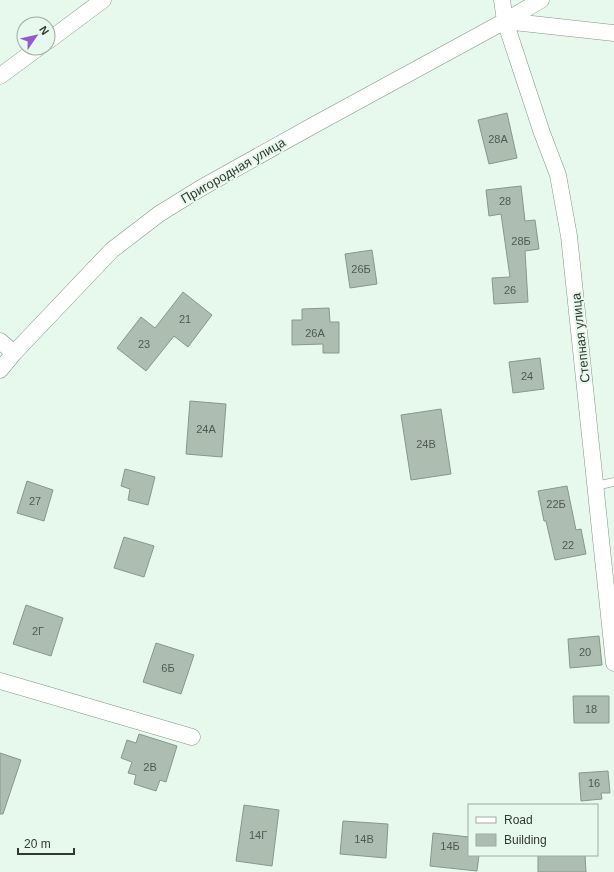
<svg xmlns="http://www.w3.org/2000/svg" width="614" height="872" font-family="Helvetica,sans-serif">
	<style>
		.building { fill: #adbeb1; stroke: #87978b }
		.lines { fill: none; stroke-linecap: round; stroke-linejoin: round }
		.service-casing { stroke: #849488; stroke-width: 9 }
		.minor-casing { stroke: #849488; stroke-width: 17 }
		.service { stroke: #fff; stroke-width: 8 }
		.minor { stroke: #fff; stroke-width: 16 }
		.labels { text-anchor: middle; stroke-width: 4; stroke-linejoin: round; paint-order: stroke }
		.number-label { font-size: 11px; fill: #515a52 }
		.street-label { font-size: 13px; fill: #323833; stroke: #e7f9ec }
	</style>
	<rect width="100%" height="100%" fill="#e7f9ec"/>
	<path class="building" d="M507,113L517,158L489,164L478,120Z
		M521,186L525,221L535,220L539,249L525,251L528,302L494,304L492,278L510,277L501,214L489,216L486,190Z
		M372,250L377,284L350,288L345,254Z
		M183,292L212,315L188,347L174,336L146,371L117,348L141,317L155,328Z
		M329,308L330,322H339V353H323V344L292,345V320H302V309Z
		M540,358L544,389L513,393L509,362Z
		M190,401L226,404L222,457L186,454Z
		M441,409L451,474L411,480L401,415Z
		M125,469L155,477L148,505L128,500L130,489L121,486Z
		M27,481L53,490L44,521L17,513Z
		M567,486L576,530L581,529L586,554L555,560L546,521H544L538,491Z
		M124,537L154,546L144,577L114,568Z
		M26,605L63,618L51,656L13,644Z
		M599,636L602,665L570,668L568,639Z
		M156,643L194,655L181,694L143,682Z
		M573,696H609V723H574Z
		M139,734L177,746L166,782L160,780L156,791L134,784L136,775L128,773L132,762L121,758L127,740L136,743Z
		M0,753L21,760L3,814H0Z
		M608,771L610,793H601L602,799L581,801L579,773Z
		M244,805L279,810L272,866L236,861Z
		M343,821L388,824L386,858L340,854Z
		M433,833L469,837V855H479L477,871L430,866Z
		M538,855H585L586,872H538Z"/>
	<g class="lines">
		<g class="service-casing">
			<path id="service" d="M596,486L614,482"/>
		</g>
		<g class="minor-casing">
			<path id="minor" d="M502,0L505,21L542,133L558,175L569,236L614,663
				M505,21L614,33
				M48,41L103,0
				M0,76L38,48
				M0,341L14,353
				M0,370L14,353L112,250L159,214L201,188L314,125L505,21L541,0
				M0,681L192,737"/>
		</g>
		<use href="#service" class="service"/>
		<use href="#minor" class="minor"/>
	</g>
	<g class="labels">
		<g class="number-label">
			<text x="498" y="143">28А</text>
			<text x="505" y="205">28</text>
			<text x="521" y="245">28Б</text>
			<text x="361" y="273">26Б</text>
			<text x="510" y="294">26</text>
			<text x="185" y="323">21</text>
			<text x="315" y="337">26А</text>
			<text x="144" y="348">23</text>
			<text x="527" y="380">24</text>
			<text x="206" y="433">24А</text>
			<text x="426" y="448">24В</text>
			<text x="35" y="505">27</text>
			<text x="556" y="508">22Б</text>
			<text x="568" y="549">22</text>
			<text x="38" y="635">2Г</text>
			<text x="585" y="656">20</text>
			<text x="168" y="672">6Б</text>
			<text x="591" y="713">18</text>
			<text x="150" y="771">2В</text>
			<text x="594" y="787">16</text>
			<text x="258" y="839">14Г</text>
			<text x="364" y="843">14В</text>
			<text x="450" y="850">14Б</text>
		</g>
		<g class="street-label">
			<text transform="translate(233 170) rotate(-30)" y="5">Пригородная улица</text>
			<text transform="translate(580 338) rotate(-96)" y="5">Степная улица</text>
		</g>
	</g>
	<rect x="468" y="804" width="130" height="52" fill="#e7f9ec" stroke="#9faca2"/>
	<rect x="476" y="817" width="20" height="6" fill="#ffffff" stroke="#9faca2"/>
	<text x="504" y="824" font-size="12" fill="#323833">Road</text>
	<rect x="476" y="834" width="20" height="12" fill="#adbeb1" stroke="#9faca2"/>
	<text x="504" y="844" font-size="12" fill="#323833">Building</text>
	<g transform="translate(36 36) rotate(56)"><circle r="19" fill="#e7f9ec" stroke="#9faca2"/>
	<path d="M0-3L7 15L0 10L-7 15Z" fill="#9359d1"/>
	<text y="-6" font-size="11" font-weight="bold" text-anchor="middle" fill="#323833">N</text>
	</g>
	<path d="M18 848v6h56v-6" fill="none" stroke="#323833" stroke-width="2"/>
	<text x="24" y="848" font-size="12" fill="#323833" stroke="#e7f9ec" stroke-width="3" paint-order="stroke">20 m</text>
</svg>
